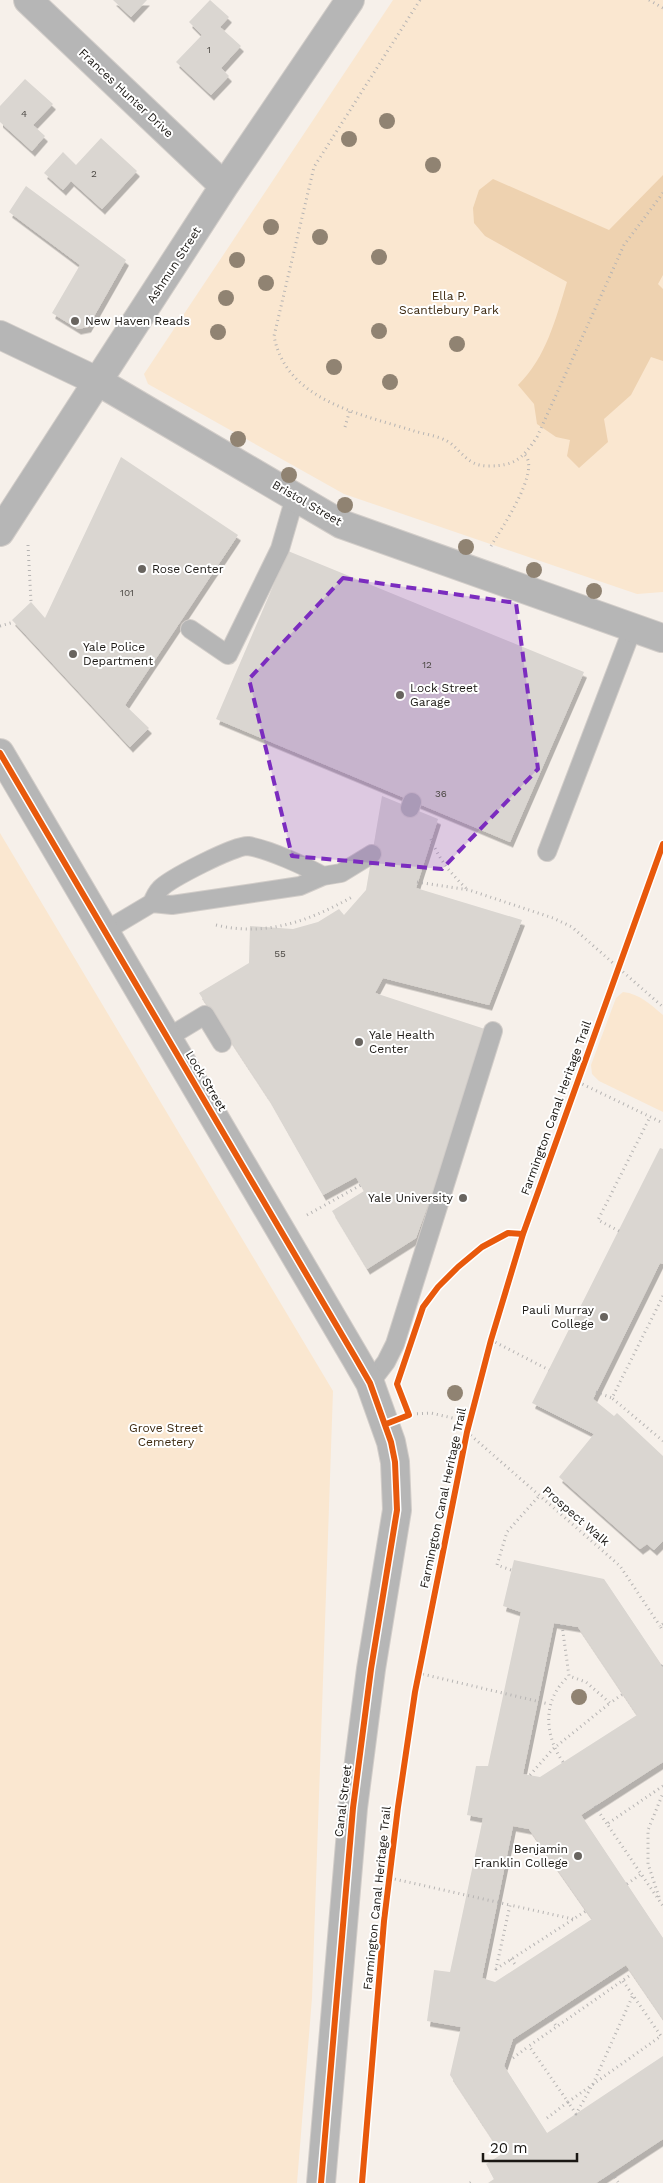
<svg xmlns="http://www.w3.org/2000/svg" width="663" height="2183" font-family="'Work Sans',sans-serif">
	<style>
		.green { fill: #fae7d0 }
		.forest { fill: #eed2b0 }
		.building { fill: #dad6d1; fill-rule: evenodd; filter: url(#shadow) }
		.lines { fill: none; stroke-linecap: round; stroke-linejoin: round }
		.service-casing { stroke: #d2cdc9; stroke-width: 20 }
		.minor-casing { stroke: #d2cdc9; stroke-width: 30 }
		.path { stroke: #b6b4b3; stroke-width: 3; stroke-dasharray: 1 4; stroke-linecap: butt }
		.service { stroke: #b6b6b6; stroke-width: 18 }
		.minor { stroke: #b6b6b6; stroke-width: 28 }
		.cycleway-casing { stroke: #fff; stroke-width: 9 }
		.cycleway { stroke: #e8590c; stroke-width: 6 }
		.tree { fill: #908372 }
		.marked { fill: #7b2cbf; fill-opacity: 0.2; stroke: #7b2cbf; stroke-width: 4; stroke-dasharray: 10 6; stroke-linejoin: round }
		.poi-dot { fill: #68645f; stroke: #fff; stroke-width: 2 }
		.labels { text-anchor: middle; stroke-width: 4; stroke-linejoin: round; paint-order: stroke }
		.number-label { font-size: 10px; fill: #4b4843 }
		.street-label { font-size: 12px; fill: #1b1814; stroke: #fff }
		.park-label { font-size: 12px; fill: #3c290f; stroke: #fff }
		.poi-label { font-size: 12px; fill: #1b1814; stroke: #fff; text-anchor: start }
	</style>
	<defs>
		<filter id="shadow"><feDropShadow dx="3" dy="5.5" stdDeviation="0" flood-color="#0004"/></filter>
	</defs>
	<rect width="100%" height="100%" fill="#f6f0ea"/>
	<path class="green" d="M393,0H663V592L637,594L344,494L148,384L144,374Z
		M0,833L333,1391L312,1998L297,2183H0Z
		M623,992C640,994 650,1004 663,1015V1112L599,1081L592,1074L591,1065L616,998Z"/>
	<path class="forest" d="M663,175V275L658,284L663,289V361L651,357L631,395L604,419L608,442L579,468L567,456L570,440L556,437L537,424L534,404L518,385C546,358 556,318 567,282L485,236L474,223L473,208L479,190L493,179L609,230Z"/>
	<path class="building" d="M113,0H147L131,17Z
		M210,0L229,17L220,27L241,46L221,68L229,76L211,95L176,62L202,35L189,22Z
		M25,79L53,104L33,125L45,136L32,151L0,122V106Z
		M101,138L137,171L102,209L71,181L63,190L44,173L63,152L76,165Z
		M26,186L126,260L88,327L78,329L52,313L80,265L9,212Z
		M121,457L238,535L125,705L149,728L130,747L12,620L31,602L45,618Z
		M288,551L584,672L510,842L216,719Z
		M382,796L438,819L416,888L522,920L489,1005L383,978L375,993L491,1031L416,1238L367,1269L332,1211L364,1191L356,1177L323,1195L268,1098L199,993L249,963L250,926L293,929L318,922L339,909L344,915L366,890Z
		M660,1148L663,1149V1264L660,1263L593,1399L614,1416L617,1413L663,1456V1541L654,1550L647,1544L640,1549L559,1477L594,1434L532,1403Z
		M514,1560L604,1579L663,1667V1762L581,1815L663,1938V2019L626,1965L513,2039L504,2066L547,2133L663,2056V2139L596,2183H488L494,2179L486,2164L502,2154L450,2075L461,2027L427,2021L434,1970L450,1972L483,1818L467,1815L476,1766H488L521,1612L503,1606ZM554,1623L578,1627L637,1715L540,1777L523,1774ZM513,1826L529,1829L592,1919L495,1982L482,1978Z"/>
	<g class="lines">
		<g class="service-casing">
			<path id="service" d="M190,629L228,655L280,549L295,497
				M410,808L412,802
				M547,852L633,627
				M323,876L341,873L372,854
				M105,931L152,903L172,905L300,886L323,876C305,866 268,849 248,846C235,845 169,879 160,889C156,893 154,898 152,903
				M167,1038L205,1015L222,1043
				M370,1383L386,1362L395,1344L493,1031"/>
		</g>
		<g class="minor-casing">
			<path id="minor" d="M28,0L224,186
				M0,335L99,382L341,524L662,638
				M0,532L224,186L350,0
				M0,753L355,1357L370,1383L391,1442L395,1462L397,1510L371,1669L353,1808L321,2183"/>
		</g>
		<path class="path" d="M420,0L314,167L274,336C286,401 361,414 414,431C424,434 438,436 447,441C461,449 466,466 488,466C515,466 522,459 537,437L624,245L663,193
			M649,0L663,8
			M345,427L350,410
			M28,545L31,602
			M491,546C501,529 541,471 525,455
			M0,626L14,622
			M431,839C439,860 452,875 468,890
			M417,882L469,890L553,918L572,927L663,1007
			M216,925C266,937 309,921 352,897
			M578,1082L663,1123
			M307,1215L361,1185
			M619,1231L598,1220L650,1117
			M663,1296L612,1398L663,1441
			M491,1340L549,1370
			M596,1392L612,1398
			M412,1414L431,1413L470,1422
			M467,1432L620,1566L660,1626
			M511,1570L497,1565L507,1532L539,1496
			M663,1624L660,1626L663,1631
			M562,1625L569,1676L586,1682L610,1703L623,1694
			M662,1666L663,1665
			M418,1673L549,1704
			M563,1762C544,1735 542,1699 569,1676
			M530,1775L553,1749L610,1703
			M663,1786L607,1824L663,1906
			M595,1806L607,1824
			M390,1878L510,1905
			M627,1884L641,1874
			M659,1897L648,1864V1830L663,1793
			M573,1919L510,1905L496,1969L586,1911
			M511,1959L517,1967
			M623,1981L661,2036L568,2102L529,2046L632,1974
			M549,2016L557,2027
			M513,2058L529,2046
			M547,2118L568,2102L576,2114L593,2084L633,1995
			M612,2173L618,2182
			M470,2183L473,2181"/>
		<use href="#service" class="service"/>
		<use href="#minor" class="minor"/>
		<g class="cycleway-casing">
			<path id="cycleway" d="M0,753L355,1357L370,1383L391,1442L395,1462L397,1510L371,1669L353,1808L321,2183
				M386,1424L409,1415L397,1384L423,1307L438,1287L458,1267L482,1247L508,1233L523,1234
				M362,2183L384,1921L398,1807L415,1692L467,1432L491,1340L523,1234L663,844"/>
		</g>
		<use href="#cycleway" class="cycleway"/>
	</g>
	<g class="tree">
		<circle cx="387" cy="121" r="8"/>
		<circle cx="349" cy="139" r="8"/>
		<circle cx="433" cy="165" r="8"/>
		<circle cx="271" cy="227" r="8"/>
		<circle cx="320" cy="237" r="8"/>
		<circle cx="379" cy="257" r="8"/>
		<circle cx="237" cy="260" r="8"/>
		<circle cx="266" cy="283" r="8"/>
		<circle cx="226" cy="298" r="8"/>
		<circle cx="379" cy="331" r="8"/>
		<circle cx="218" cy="332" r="8"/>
		<circle cx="457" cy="344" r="8"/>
		<circle cx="334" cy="367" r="8"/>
		<circle cx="390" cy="382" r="8"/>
		<circle cx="238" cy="439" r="8"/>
		<circle cx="289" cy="475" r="8"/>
		<circle cx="345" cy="505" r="8"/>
		<circle cx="466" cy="547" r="8"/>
		<circle cx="534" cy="570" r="8"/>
		<circle cx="594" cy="591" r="8"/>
		<circle cx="455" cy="1393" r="8"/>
		<circle cx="579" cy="1697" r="8"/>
	</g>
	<path class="marked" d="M343,578L516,603L538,769L442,869L292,856L249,679Z"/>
	<g class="poi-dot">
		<circle cx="75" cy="321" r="5"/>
		<circle cx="142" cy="569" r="5"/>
		<circle cx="73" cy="654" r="5"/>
		<circle cx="400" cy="695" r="5"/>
		<circle cx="359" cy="1042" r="5"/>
		<circle cx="463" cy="1198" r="5"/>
		<circle cx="604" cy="1317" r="5"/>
		<circle cx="578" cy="1856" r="5"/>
	</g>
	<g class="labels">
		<g class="number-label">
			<text x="209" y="53">1</text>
			<text x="24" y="117">4</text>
			<text x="94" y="177">2</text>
			<text x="127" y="596">101</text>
			<text x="427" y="668">12</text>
			<text x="441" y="797">36</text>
			<text x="280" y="957">55</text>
		</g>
		<g class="street-label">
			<text transform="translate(126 93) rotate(43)" y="4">Frances Hunter Drive</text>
			<text transform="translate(174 265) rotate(-57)" y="4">Ashmun Street</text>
			<text transform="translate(307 503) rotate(30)" y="4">Bristol Street</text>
			<text transform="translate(206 1081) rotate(59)" y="4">Lock Street</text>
			<text transform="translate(556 1108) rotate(-70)" y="4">Farmington Canal Heritage Trail</text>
			<text transform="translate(443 1498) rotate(-78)" y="4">Farmington Canal Heritage Trail</text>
			<text transform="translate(576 1516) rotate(41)" y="4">Prospect Walk</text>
			<text transform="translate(343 1801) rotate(-83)" y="4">Canal Street</text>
			<text transform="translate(377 1898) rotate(-84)" y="4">Farmington Canal Heritage Trail</text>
		</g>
		<g class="park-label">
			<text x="449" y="300">Ella P.<tspan x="449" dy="14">Scantlebury Park</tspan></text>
			<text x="166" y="1432">Grove Street<tspan x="166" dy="14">Cemetery</tspan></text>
		</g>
		<g class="poi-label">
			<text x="85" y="325">New Haven Reads</text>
			<text x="152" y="573">Rose Center</text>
			<text x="83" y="651">Yale Police<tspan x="83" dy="14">Department</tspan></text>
			<text x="410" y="692">Lock Street<tspan x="410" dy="14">Garage</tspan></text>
			<text x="369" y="1039">Yale Health<tspan x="369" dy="14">Center</tspan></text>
			<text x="453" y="1202" text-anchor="end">Yale University</text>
			<text x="594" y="1314" text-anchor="end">Pauli Murray<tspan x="594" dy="14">College</tspan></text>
			<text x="568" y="1853" text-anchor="end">Benjamin<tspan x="568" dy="14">Franklin College</tspan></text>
		</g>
	</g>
	<path d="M483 2153v8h94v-8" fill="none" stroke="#1b1814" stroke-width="2.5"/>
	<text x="490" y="2153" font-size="15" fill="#1b1814" stroke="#ffffff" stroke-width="4" paint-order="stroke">20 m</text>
</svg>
